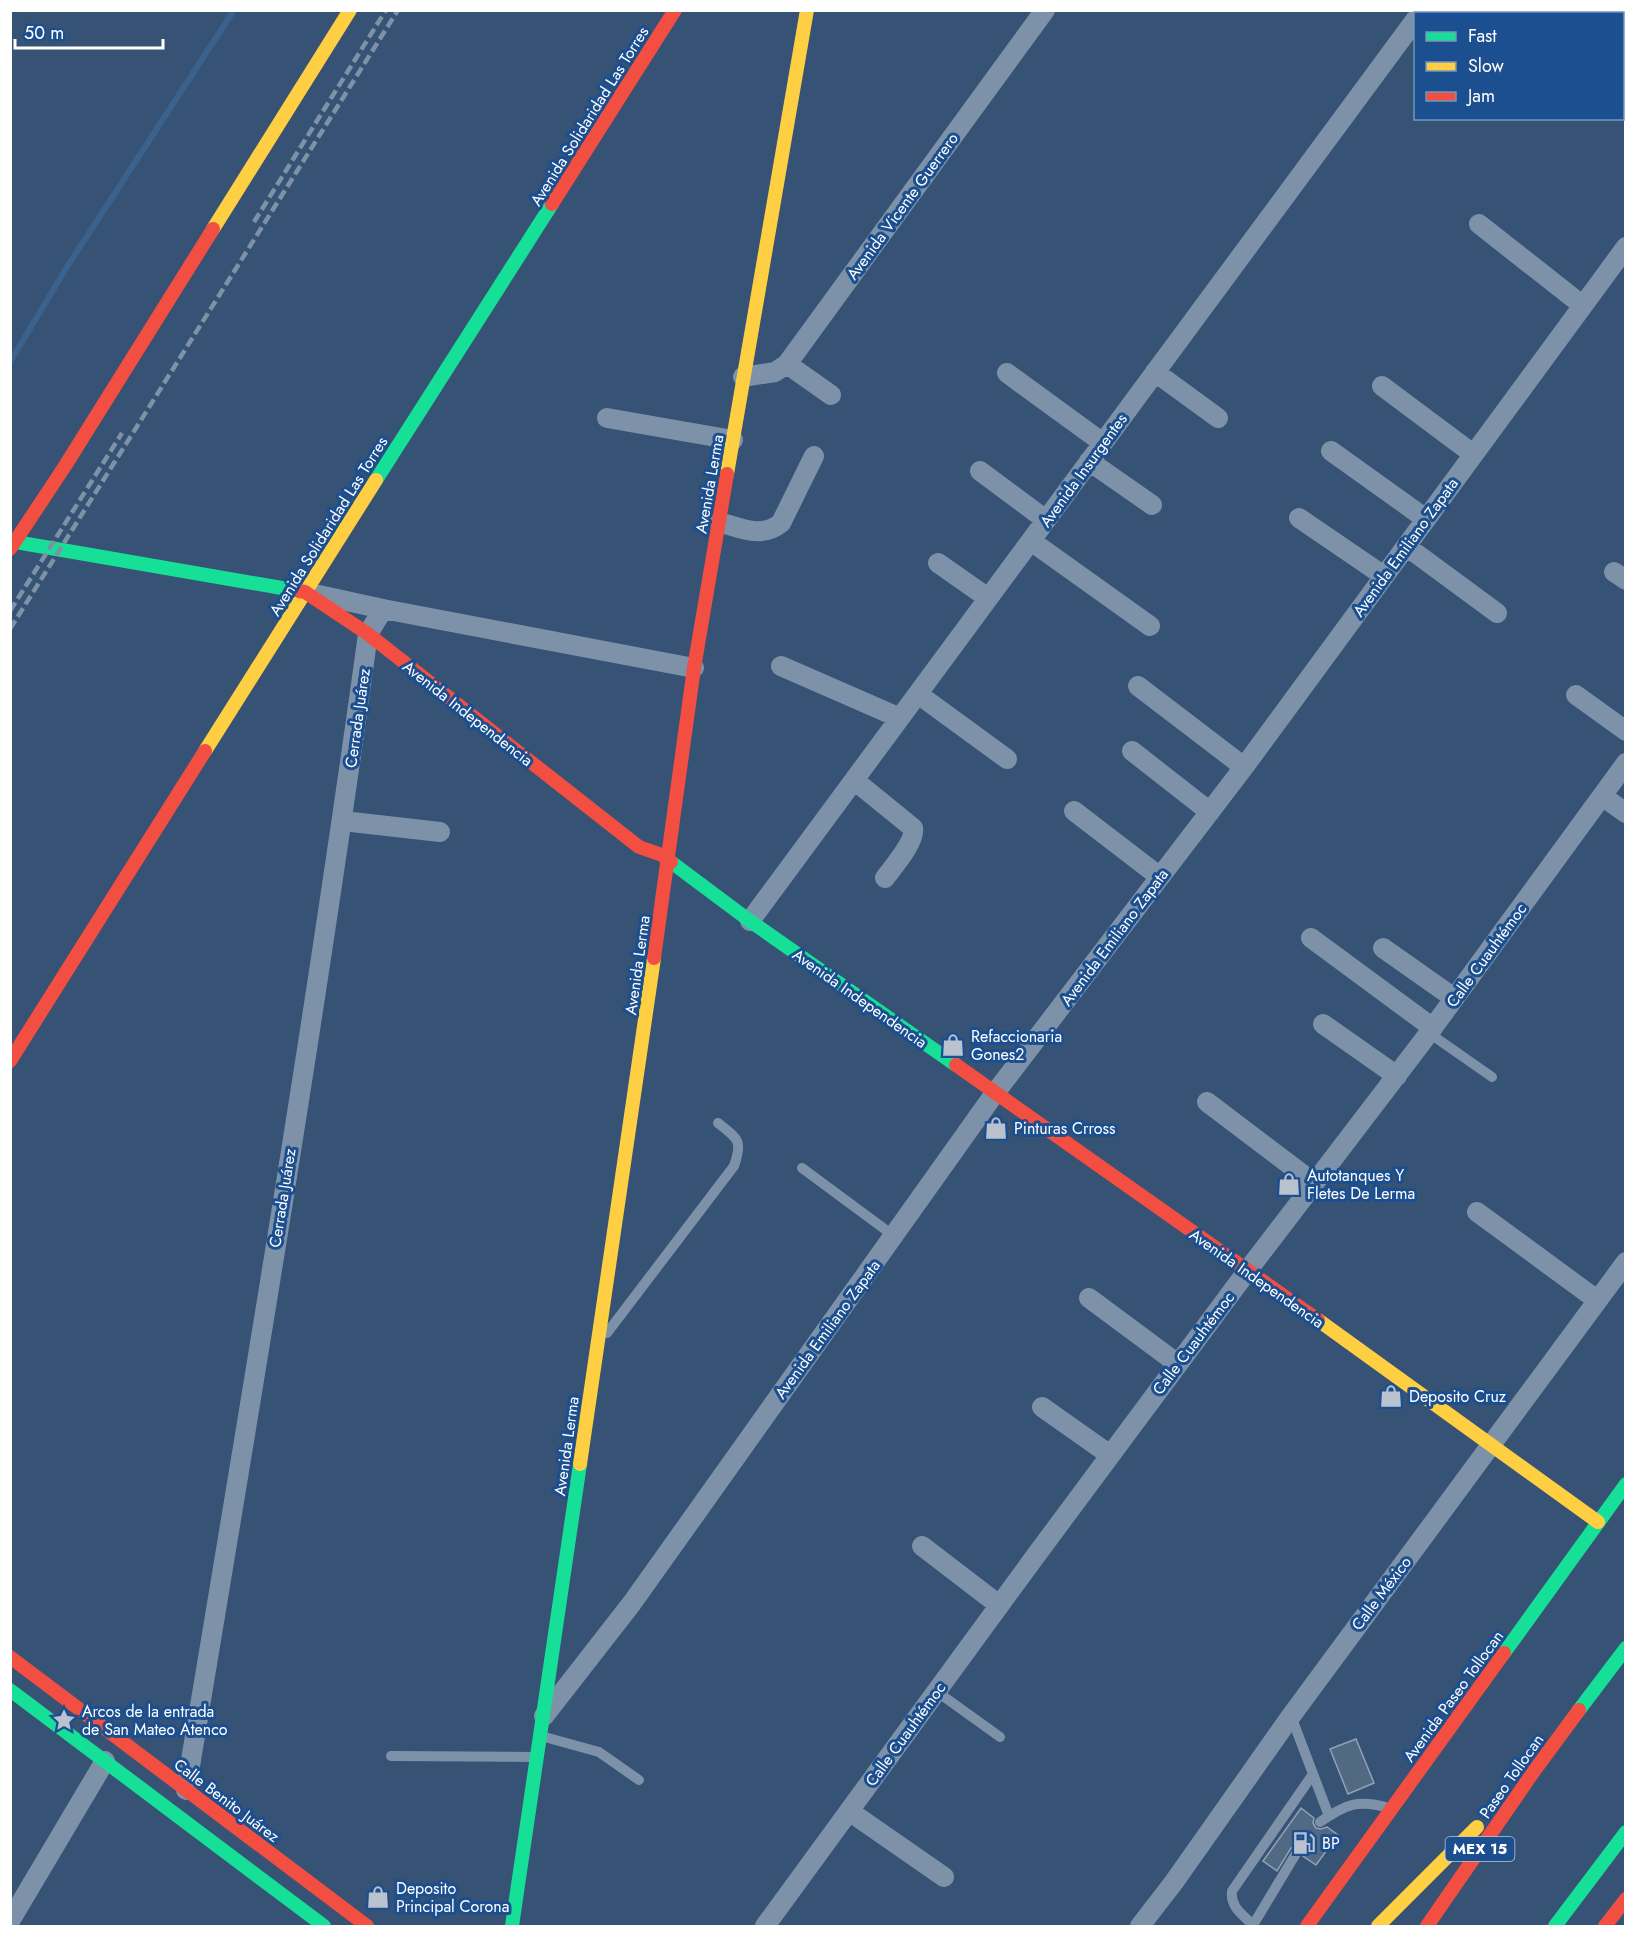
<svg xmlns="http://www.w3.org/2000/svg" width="1636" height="1937" font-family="Jost,sans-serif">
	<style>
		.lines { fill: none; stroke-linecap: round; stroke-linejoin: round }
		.stream { stroke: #3b618d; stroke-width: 6 }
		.building { fill: #526984; stroke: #92a2b6; stroke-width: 1.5 }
		.lane { stroke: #7d92a8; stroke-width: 10 }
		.street { stroke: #7d92a8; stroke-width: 20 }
		.fast { stroke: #16e098; stroke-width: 14 }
		.slow { stroke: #ffcf43; stroke-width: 14 }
		.jam { stroke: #f24e42; stroke-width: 14 }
		.rail { stroke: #7e92a7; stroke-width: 4.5; stroke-dasharray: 10 4.5; stroke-linecap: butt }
		.labels { text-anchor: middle; stroke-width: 6; stroke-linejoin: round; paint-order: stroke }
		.shield { fill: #1b4f8f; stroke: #bbcadd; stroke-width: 1.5 }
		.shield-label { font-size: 15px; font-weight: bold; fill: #fff }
		.street-label { font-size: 16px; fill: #fff; stroke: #1b4f8f }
		.poi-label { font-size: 16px; fill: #fff; stroke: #1b4f8f; text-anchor: start }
	</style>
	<rect width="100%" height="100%" fill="#365274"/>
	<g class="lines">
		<path class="stream" d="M10,362L65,270L234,10"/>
	</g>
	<path class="building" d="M1356,1739L1374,1783L1348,1794L1330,1749Z
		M1301,1808L1314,1818L1313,1823L1316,1828L1321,1829L1327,1827L1338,1835L1316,1865L1303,1856V1848L1297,1845L1291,1848L1277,1871L1263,1861Z"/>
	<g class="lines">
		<path class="lane" d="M1429,1033L1492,1077
			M802,1168L894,1236
			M607,1333L734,1166C743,1140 738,1139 718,1123
			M936,1691L1000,1737
			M1291,1716L1329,1816
			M541,1736L599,1752L639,1780
			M391,1756L535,1757
			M1320,1822C1346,1804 1358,1799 1389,1808
			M1253,1925C1242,1914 1230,1907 1232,1891L1313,1774
			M1254,1926L1253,1925L1297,1852"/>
		<path class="street" d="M1479,224L1582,305
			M787,364L831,395
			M1155,372L1218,418
			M1007,373L1103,443
			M743,377L775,372L787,364L1045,10
			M1382,386L1473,454
			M607,418L733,440
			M1331,451L1426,519
			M1089,461L1152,505
			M980,471L1046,520
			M1299,518L1384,576
			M719,522C741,528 761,539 781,523L814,456
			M1031,541L1150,626
			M1406,546L1497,613
			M938,563L988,598
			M1614,572L1626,580
			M319,595L383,609L694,668
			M781,666L900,718
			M1138,686L1244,767
			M918,694L1007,759
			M1576,695L1626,731
			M1132,751L1210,812
			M854,780L913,828C916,841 893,867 885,878
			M1602,796L1626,813
			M1074,811L1160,877
			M343,821L440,832
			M750,921L1416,19
			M1311,938L1433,1028
			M1383,948L1454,998
			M1323,1024L1397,1076
			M1207,1102L1314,1183
			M1477,1212L1597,1300
			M1089,1298L1178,1364
			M1042,1407L1110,1455
			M922,1546L999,1605
			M544,1716L632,1603L995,1093L1244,767L1626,247
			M186,1790C250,1406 315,1021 368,634L383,609
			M849,1811L944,1877
			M10,1921L105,1761
			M765,1926L1034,1558L1248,1270L1429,1033L1626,763
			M1140,1926L1174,1882L1291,1716L1626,1262"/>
		<path class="fast" d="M376,480L552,204
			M10,541L299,591
			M671,862L750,921L956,1065
			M1504,1653L1626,1484
			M10,1690L324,1926
			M1579,1710L1626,1648
			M512,1926L580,1464
			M1555,1926L1626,1832"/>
		<path class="slow" d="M213,229L350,10
			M727,474L807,10
			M205,751L376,480
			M1318,1320L1598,1522
			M580,1464L654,958
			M1378,1926L1477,1827"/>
		<path class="jam" d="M552,204L675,10
			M10,549L65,466L213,229
			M299,591L305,592L368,634L639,847L662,855L671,862
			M654,958L694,668L727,474
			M10,1061L205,751
			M956,1065L1318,1320
			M10,1657L367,1926
			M1307,1926L1504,1653
			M1427,1926L1534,1771L1579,1710
			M1605,1926L1626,1899"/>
		<path class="rail" d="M254,222L386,10
			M10,611L122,433
			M10,629L398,10"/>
	</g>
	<defs>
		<g id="shop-bare" transform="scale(1.8)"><path d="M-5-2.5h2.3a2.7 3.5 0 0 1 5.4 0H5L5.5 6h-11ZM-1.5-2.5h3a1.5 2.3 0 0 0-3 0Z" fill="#b9c2ce" stroke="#1b4f8f" stroke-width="2.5" paint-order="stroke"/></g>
		<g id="sight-bare" transform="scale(1.8)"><path d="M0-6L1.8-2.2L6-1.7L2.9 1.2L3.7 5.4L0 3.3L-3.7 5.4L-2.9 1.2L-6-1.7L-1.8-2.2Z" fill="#b9c2ce" stroke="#1b4f8f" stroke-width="2.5" paint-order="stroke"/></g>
		<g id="fuel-bare" transform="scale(1.8)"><path d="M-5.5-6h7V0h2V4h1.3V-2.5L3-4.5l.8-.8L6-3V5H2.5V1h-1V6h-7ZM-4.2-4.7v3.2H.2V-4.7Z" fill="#b9c2ce" stroke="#1b4f8f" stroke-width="2.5" paint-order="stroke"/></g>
	</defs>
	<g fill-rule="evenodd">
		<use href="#shop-bare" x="953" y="1045"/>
		<use href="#shop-bare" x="996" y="1128"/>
		<use href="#shop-bare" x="1289" y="1184"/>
		<use href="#shop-bare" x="1391" y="1396"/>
		<use href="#sight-bare" x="64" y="1720"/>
		<use href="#fuel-bare" x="1304" y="1843"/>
		<use href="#shop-bare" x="378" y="1897"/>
	</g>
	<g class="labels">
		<rect class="shield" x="1445.5" y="1837" width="69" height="24" rx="4.5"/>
		<g class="shield-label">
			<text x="1480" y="1854">MEX 15</text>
		</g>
		<g class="street-label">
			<text transform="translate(589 116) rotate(-58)" y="6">Avenida Solidaridad Las Torres</text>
			<text transform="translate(902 206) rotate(-54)" y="6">Avenida Vicente Guerrero</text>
			<text transform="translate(1083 470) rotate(-54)" y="6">Avenida Insurgentes</text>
			<text transform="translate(709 484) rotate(-80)" y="6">Avenida Lerma</text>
			<text transform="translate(328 526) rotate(-58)" y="6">Avenida Solidaridad Las Torres</text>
			<text transform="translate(1405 547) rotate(-54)" y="6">Avenida Emiliano Zapata</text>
			<text transform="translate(468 713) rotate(38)" y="6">Avenida Independencia</text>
			<text transform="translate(357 718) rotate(-82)" y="6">Cerrada Juárez</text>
			<text transform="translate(1114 937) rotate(-53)" y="6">Avenida Emiliano Zapata</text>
			<text transform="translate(1486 955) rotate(-54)" y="6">Calle Cuauhtémoc</text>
			<text transform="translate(637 965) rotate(-82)" y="6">Avenida Lerma</text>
			<text transform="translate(860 998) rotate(35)" y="6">Avenida Independencia</text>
			<text transform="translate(282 1198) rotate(-81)" y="6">Cerrada Juárez</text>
			<text transform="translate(1257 1278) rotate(35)" y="6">Avenida Independencia</text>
			<text transform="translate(827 1329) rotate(-54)" y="6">Avenida Emiliano Zapata</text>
			<text transform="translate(1193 1343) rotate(-53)" y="6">Calle Cuauhtémoc</text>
			<text transform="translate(566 1446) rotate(-82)" y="6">Avenida Lerma</text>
			<text transform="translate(1381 1593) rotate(-53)" y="6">Calle México</text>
			<text transform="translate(1453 1696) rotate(-54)" y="6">Avenida Paseo Tollocan</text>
			<text transform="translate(905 1734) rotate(-54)" y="6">Calle Cuauhtémoc</text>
			<text transform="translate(1511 1776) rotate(-55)" y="6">Paseo Tollocan</text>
			<text transform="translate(227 1800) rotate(37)" y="6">Calle Benito Juárez</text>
		</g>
		<g class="poi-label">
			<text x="971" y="1042">Refaccionaria<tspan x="971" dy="18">Gones2</tspan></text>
			<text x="1014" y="1134">Pinturas Crross</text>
			<text x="1307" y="1181">Autotanques Y<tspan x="1307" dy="18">Fletes De Lerma</tspan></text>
			<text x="1409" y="1402">Deposito Cruz</text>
			<text x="82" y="1717">Arcos de la entrada<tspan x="82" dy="18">de San Mateo Atenco</tspan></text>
			<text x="1322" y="1849">BP</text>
			<text x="396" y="1894">Deposito<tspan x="396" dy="18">Principal Corona</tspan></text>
		</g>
	</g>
	<rect width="1636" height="1937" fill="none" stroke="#ffffff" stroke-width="24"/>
	<rect x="1414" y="12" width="210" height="108" fill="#1b4f8f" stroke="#7695bc" stroke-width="1.5"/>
	<rect x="1426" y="32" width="30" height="9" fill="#16e098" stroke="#7695bc" stroke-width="1.5"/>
	<text x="1468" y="42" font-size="18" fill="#ffffff">Fast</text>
	<rect x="1426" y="62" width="30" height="9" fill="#ffcf43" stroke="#7695bc" stroke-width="1.5"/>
	<text x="1468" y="72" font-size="18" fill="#ffffff">Slow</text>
	<rect x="1426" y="92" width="30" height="9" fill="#f24e42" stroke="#7695bc" stroke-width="1.5"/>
	<text x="1468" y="102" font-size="18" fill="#ffffff">Jam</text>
	<path d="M15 39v9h148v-9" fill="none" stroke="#ffffff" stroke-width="3"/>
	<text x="24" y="39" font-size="18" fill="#ffffff" stroke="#1b4f8f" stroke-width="4.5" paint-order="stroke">50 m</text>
</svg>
